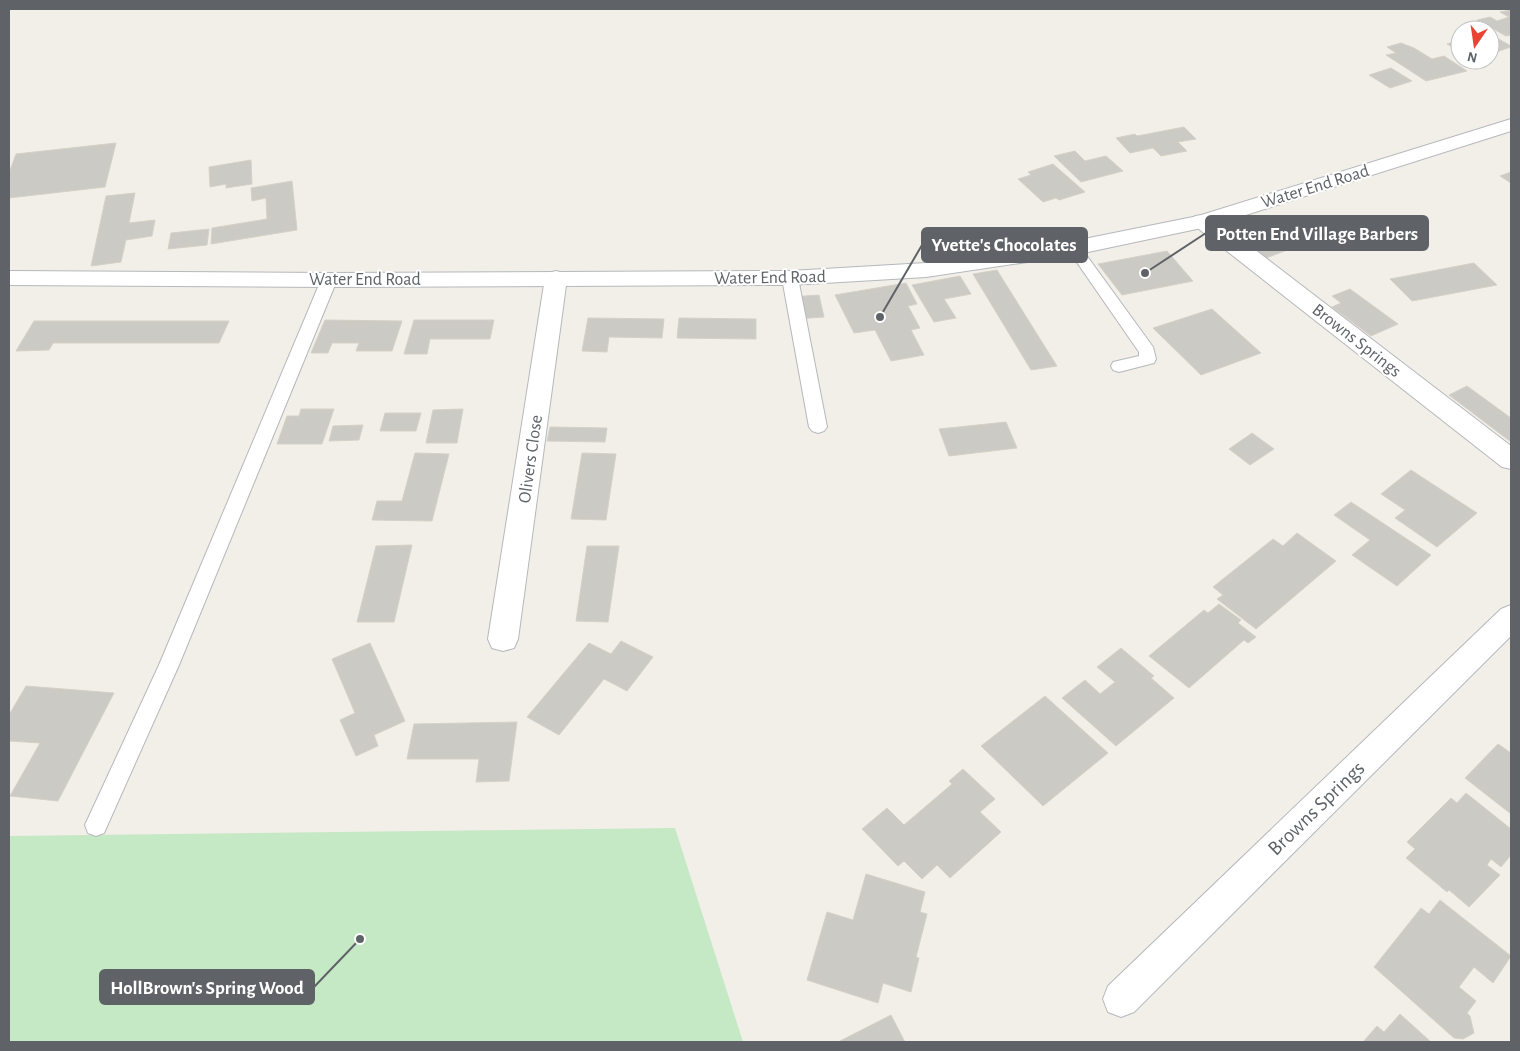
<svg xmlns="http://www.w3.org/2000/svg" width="1520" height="1051" font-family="'Alegreya Sans',sans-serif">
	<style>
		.green { fill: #c5e8c5 }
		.building { fill: #cccac5; stroke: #d6d1c6 }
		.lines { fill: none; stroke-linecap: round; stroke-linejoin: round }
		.service-casing { stroke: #b5b8bc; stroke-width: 2 }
		.minor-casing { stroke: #b5b8bc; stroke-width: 2 }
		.tertiary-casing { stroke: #b5b8bc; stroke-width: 2 }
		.service { fill: #fff; fill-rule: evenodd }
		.minor { fill: #fff; fill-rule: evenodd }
		.tertiary { fill: #fff; fill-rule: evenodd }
		.labels { text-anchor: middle; stroke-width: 4; stroke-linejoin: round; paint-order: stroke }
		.street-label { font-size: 18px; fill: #5f6368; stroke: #fff }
		.near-street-label { font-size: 21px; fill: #5f6368; stroke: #fff }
		.leader { fill: none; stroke: #5f6368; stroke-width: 2 }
		.callout-dot { fill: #5f6368; stroke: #fff; stroke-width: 2 }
		.callout { fill: #5f6368; stroke: #5f6368; stroke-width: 2 }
		.callout-label { font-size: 19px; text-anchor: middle; font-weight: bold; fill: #fff }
	</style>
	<rect width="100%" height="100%" fill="#f1efe8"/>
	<path class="green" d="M675,828L743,1042H9V836Z"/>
	<path class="building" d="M1511,10V35L1506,36L1477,20L1490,17L1497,21L1509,17L1500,12Z
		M1490,34L1511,46V47L1490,54Z
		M1460,40V51L1447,44Z
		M1401,43L1414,48L1432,59L1444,56L1467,71L1426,81L1386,55L1396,53L1387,47Z
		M1391,68L1412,81L1390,88L1369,75Z
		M1184,127L1196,139L1178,142L1187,151L1161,156L1153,148L1130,153L1116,138L1135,134L1137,136Z
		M116,143L105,187L9,198V173L16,154Z
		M1075,151L1085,161L1106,156L1123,171L1081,182L1054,156Z
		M251,160L252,184L226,188V184L210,187L209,167Z
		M1053,164L1085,192L1059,200L1056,198L1043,202L1018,179L1031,175L1028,172Z
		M1511,172V183L1500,176Z
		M292,181L297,230L211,244L212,228L267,219L266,198L252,201L251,188Z
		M135,193L129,223L155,220L152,236L126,240L121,262L91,266L106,196Z
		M1269,227L1295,247L1282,252L1256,232Z
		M209,229L207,245L168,249L171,233Z
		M1256,232L1282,252L1266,258L1240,238Z
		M1167,251L1193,281L1122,295L1098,264Z
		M1474,263L1497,285L1412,301L1390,279Z
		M997,270L1057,366L1031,370L973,274Z
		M960,276L971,294L944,299L956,318L934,322L912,285Z
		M906,283L917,304L908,306L920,328L911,330L924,355L891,361L875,330L854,333L835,295Z
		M1350,289L1398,324L1371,336L1332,307L1341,303L1332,296Z
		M819,295L824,317L795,319L791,297Z
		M1212,309L1261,353L1201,375L1153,328Z
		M588,318L664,319L662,338L609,337L607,352L582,351Z
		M679,318L756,319V339L677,338Z
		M325,320L402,321L392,351H356L359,343H332L328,353H311Z
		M414,320H494L490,339H430L427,354H404Z
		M34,321H229L219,343H53L49,350L16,351Z
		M1467,386L1511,418V442L1449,395Z
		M301,409H334L322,444H277L287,416H299Z
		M463,409L457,443H426L433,410Z
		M385,413H421L416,431H380Z
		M1006,422L1017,448L949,456L939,429Z
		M363,425L359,440L329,441L333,426Z
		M550,427L607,428L605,442L547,441Z
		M1252,433L1274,449L1250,465L1229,449Z
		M415,453L449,454L432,521L372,520L377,501H402Z
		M582,453L616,454L606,520L571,519Z
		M1411,470L1477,513L1437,547L1395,518L1405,510L1381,494Z
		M1351,502L1431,555L1397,586L1352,555L1370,540L1334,515Z
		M1297,533L1336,561L1256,629L1217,599L1223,595L1213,587L1273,539L1283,546Z
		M412,545L394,622H357L376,546Z
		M587,546H619L608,622L576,621Z
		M1219,604L1241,620L1238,623L1256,637L1248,643L1244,640L1189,688L1149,656L1204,610L1208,613Z
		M621,641L653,657L627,691L604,679L559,735L527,717L589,643L611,654Z
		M370,643L405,721L374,735L378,746L356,756L340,720L355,713L332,659Z
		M1121,648L1154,676L1151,678L1174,698L1116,746L1062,698L1085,680L1100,694L1115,682L1097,667Z
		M26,686L114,693L58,801L10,796L40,743L9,741V715Z
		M1045,696L1108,753L1043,806L981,746Z
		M517,722L509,781L476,782L479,759H407L414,724Z
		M1498,744L1511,753V814L1465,778Z
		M963,769L995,799L980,812L1001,832L950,878L937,865L922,879L904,861L898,866L862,829L887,808L904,825L952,784L949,781Z
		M1466,793L1511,829V855L1501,867L1491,859L1487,865L1500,875L1469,907L1449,890L1447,892L1406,858L1415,849L1407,842L1451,798L1457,803Z
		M866,874L925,892L920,912L927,914L916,957L919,958L911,992L883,983L878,1003L807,980L827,912L853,920Z
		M1440,900L1511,956L1493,983L1474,967L1459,987L1476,1001L1467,1013L1470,1016L1474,1033L1463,1039L1454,1038L1374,967L1421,908L1429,914Z
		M1400,1014L1431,1042H1363L1377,1026L1384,1032Z
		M891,1015L905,1042H838Z"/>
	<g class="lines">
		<g class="service-casing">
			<path id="service" d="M1074,243L1079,245L1153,347L1156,359L1154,363L1119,372L1113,370L1111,366L1113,362L1139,356V352L1067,248L1069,245Z
				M790,273L795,275L798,278L827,427L824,431L818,433L812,431L809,427L782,278L785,275Z
				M329,275L334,277L337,280L179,665L104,833L96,836L88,833L85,825L159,665L321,280L324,277Z"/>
		</g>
		<g class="minor-casing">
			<path id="minor" d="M1203,215L1211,216L1511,446V469L1502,467L1195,226L1192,221L1195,216Z
				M556,271L564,273L567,278L518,639L514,648L503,651L492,648L488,639L545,278L548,273Z
				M1511,605V636L1134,1012L1121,1017L1108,1012L1103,999L1108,986L1501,609Z"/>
		</g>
		<g class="tertiary-casing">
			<path id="tertiary" d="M1511,119V131L1211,226L1074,255L926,277L790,285L329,287L9,285V271L329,273L790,271L926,263L1074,241L1198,216Z"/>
		</g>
		<use href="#service" class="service"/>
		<use href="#minor" class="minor"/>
		<use href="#tertiary" class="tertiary"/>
	</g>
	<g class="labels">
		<g class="street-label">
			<text transform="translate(1315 186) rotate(-17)" y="6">Water End Road</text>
			<text transform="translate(770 277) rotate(-1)" y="6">Water End Road</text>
			<text x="365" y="285">Water End Road</text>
			<text transform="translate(1357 340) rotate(38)" y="6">Browns Springs</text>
			<text transform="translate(530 459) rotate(-82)" y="6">Olivers Close</text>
		</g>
		<g class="near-street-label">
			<text transform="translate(1316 808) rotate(-44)" y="7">Browns Springs</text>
		</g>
	</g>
	<path class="leader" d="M1145 273L1206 233M880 317L922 245M360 939L314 987"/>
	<g class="callout-dot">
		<circle cx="1145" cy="273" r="5"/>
		<circle cx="880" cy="317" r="5"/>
		<circle cx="360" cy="939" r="5"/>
	</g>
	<g class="callout">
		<rect x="1206" y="216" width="222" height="34" rx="5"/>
		<rect x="922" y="228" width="165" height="34" rx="5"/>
		<rect x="100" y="970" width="214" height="34" rx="5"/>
	</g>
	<g class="callout-label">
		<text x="1317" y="240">Potten End Village Barbers</text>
		<text x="1004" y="251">Yvette's Chocolates</text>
		<text x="207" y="994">HollBrown's Spring Wood</text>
	</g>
	<rect width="1520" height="1051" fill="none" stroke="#5f6368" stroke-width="20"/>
	<g transform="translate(1475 45) rotate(193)"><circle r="24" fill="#ffffff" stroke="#bfc1c3"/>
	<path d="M0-4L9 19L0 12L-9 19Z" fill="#ea4335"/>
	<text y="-8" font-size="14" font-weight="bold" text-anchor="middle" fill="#5f6368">N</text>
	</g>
</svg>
